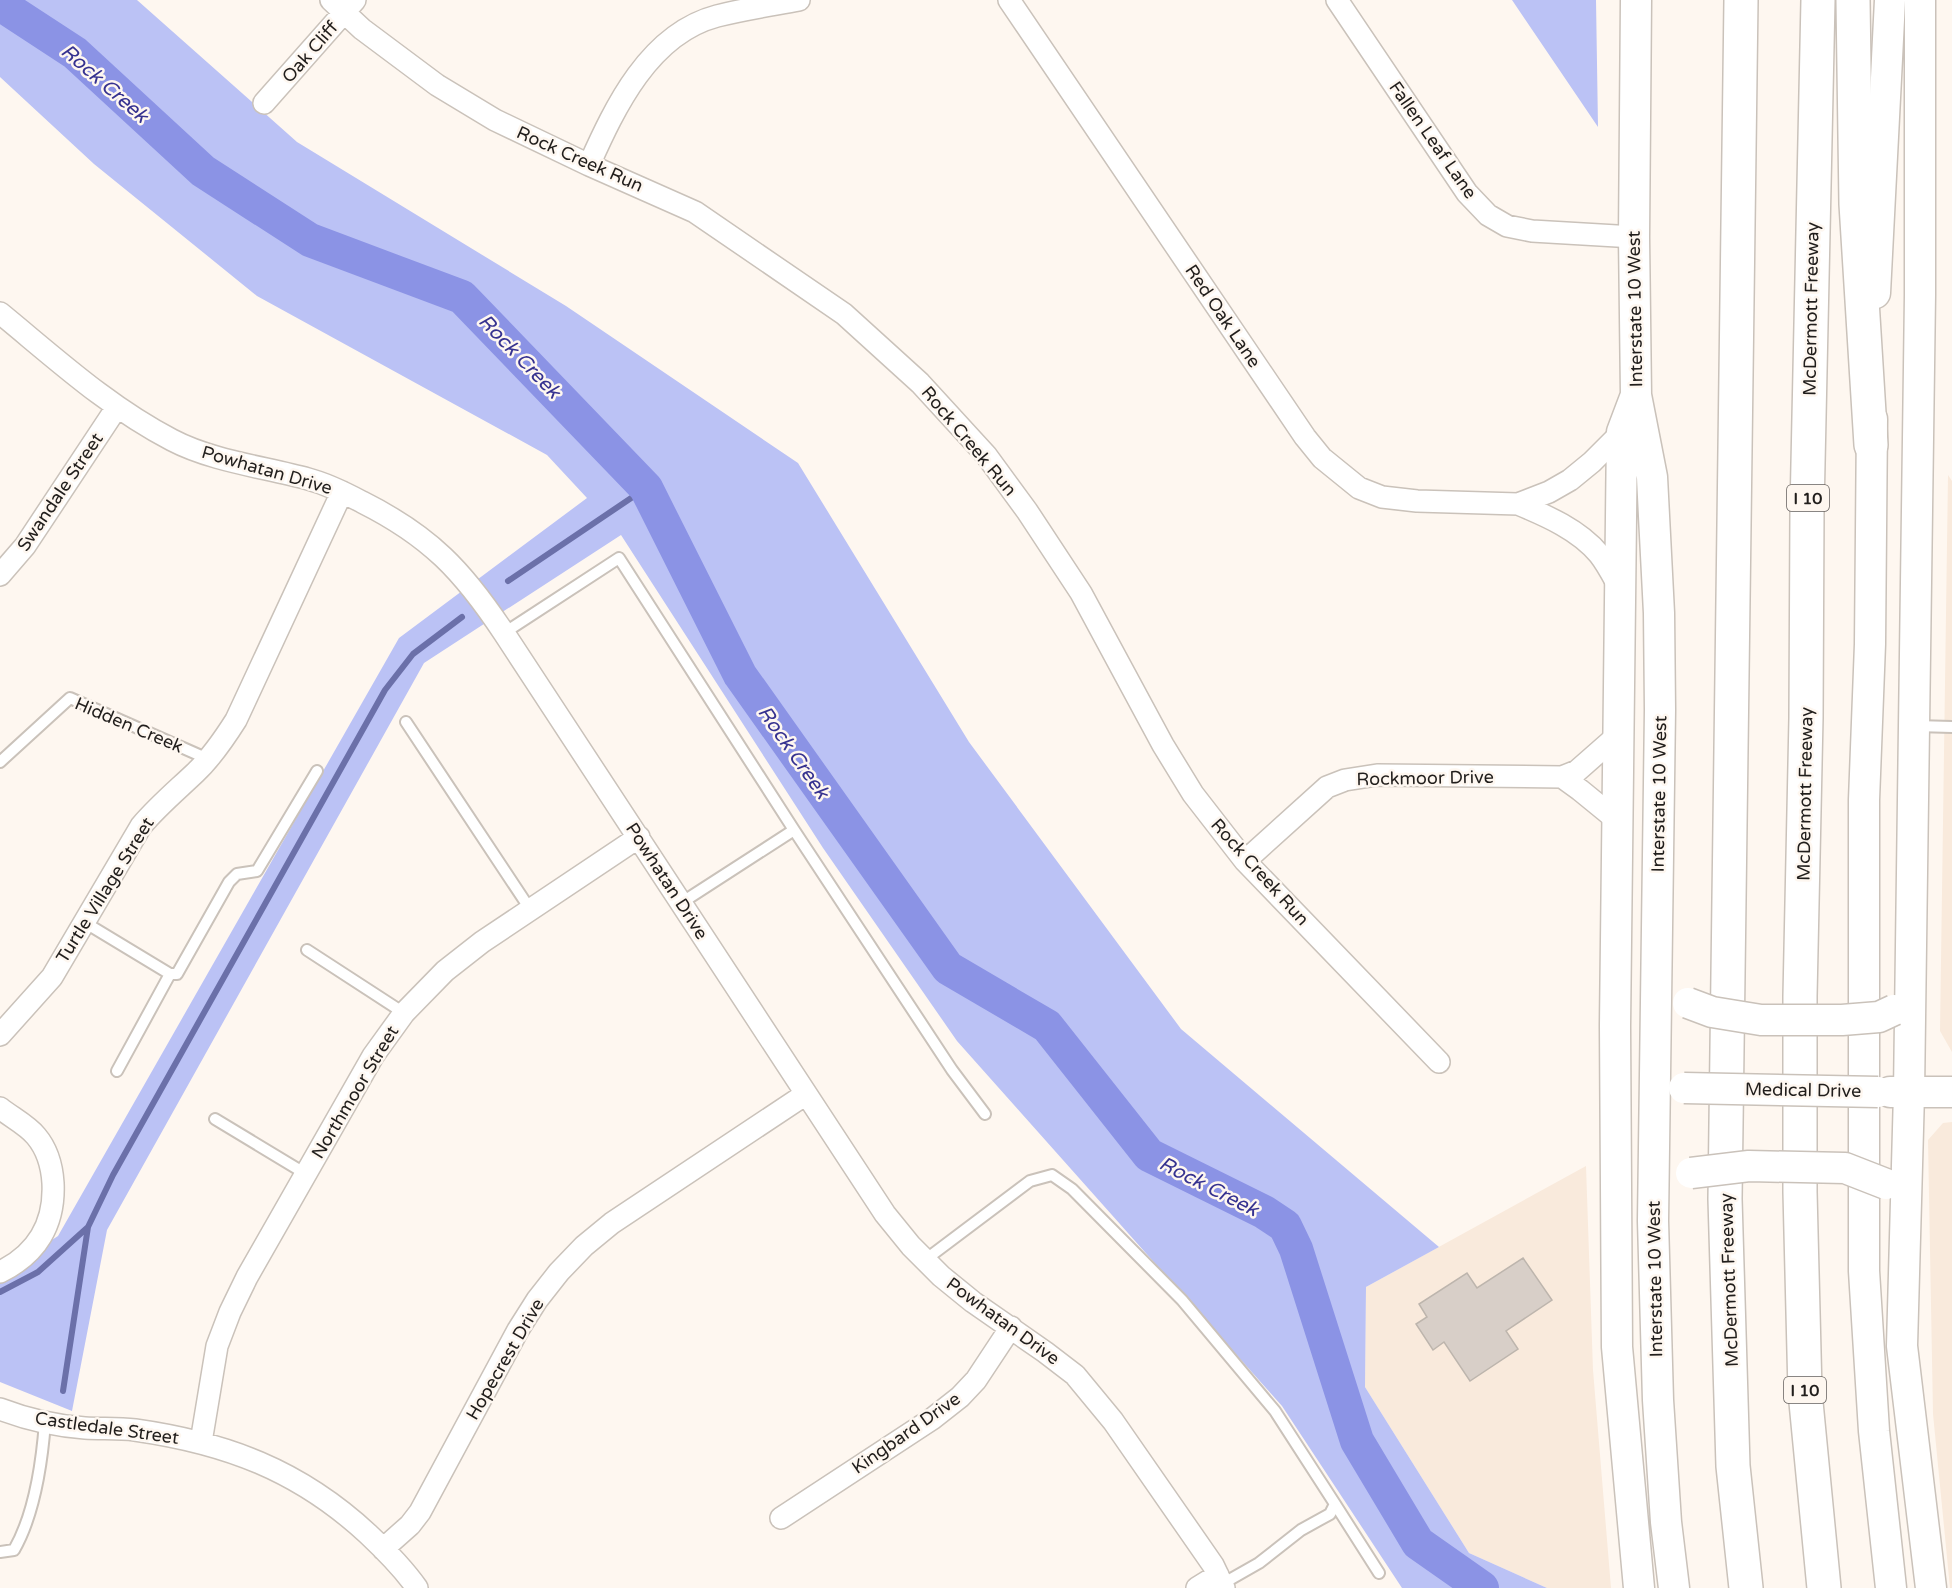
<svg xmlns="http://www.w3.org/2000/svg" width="1952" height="1588" font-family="'Varela Round',sans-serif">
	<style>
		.built { fill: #f9eadc }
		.green { fill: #bbc2f5 }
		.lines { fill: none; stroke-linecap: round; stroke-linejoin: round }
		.stream { stroke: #6b70a9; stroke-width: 6 }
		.river { stroke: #8b93e5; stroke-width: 34 }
		.building { fill: #d8cfc8; stroke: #bdb5ad; stroke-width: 1.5 }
		.lane-casing { stroke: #cac2ba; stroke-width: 14 }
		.street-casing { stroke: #cac2ba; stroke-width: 24 }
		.secondary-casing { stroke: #cac2ba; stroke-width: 33 }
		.highway-casing { stroke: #cac2ba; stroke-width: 36 }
		.lane { stroke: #fff; stroke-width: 10 }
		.street { stroke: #fff; stroke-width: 21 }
		.secondary { stroke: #fff; stroke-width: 30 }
		.highway { stroke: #fff; stroke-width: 33 }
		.secondary-bridge-casing { stroke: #cac2ba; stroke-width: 33; stroke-linecap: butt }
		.secondary-bridge { stroke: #fff; stroke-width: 30 }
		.labels { text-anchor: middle; stroke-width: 5; stroke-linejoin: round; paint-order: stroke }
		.shield { fill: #fef7f0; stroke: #635f5c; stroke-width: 1.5 }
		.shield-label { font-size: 16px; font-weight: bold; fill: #211e1c }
		.street-label { font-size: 18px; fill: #211e1c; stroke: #fef7f0 }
		.water-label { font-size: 20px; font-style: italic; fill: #363290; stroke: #fef7f0 }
	</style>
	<rect width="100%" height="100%" fill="#fef7f0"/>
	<path class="built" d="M1948,475L1952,481V1052L1940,1031Z
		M1952,1122V1588H1950L1933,1414L1928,1140L1943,1123Z
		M1586,1166L1593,1370L1611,1588H1547L1469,1553L1365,1387L1366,1287Z"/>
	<path class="green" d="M0,0H137L297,142L566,306L798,463L969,742L1181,1029L1439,1247L1366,1287L1365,1387L1469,1553L1547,1588H1402L1282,1406L957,1041L823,848L621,535L424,663L107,1230L72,1411L0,1382V1274L58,1236L399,638L587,498L547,455L257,296L94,164L0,77Z
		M1512,0H1596L1598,127Z"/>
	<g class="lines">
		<path class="stream" d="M508,581L646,488
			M0,1292L38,1272L88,1227
			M63,1391L88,1227L113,1175L385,690L413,654L462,617"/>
		<path class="river" d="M0,4L75,53L203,171L310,240L462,297L646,488L740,675L948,968L1047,1026L1149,1155L1264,1212L1285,1226L1296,1249L1357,1441L1418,1543L1482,1588"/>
	</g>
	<path class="building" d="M1523,1258L1552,1300L1506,1331L1518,1349L1470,1381L1444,1342L1433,1350L1416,1324L1427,1317L1419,1304L1467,1273L1477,1288Z"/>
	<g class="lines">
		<g class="lane-casing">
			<path id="lane" d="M504,633L619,558L794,830L952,1070L985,1114
				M406,722L530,909
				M1916,726L1952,727
				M0,762L70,698L208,759
				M681,903L794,830
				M84,922L170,974H177L229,882L237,874L257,871L317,771
				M307,950L404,1013
				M117,1071L170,974
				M215,1119L306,1174
				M925,1260L1030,1181L1052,1175L1072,1189L1182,1300L1275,1411L1335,1504L1330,1514L1301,1530L1259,1563L1222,1584
				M1335,1504L1379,1573
				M0,1552L14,1550C34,1515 42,1462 45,1422"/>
		</g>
		<g class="street-casing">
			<path id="street" d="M331,0L362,29L437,85L495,120L589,165L695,212L844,314L920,383L986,455L1027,511L1081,593L1163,745L1193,794L1245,861L1439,1062
				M1009,0L1305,437L1322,458L1359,488L1382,497L1417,501L1518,504L1549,492L1570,480L1592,462L1622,432
				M1337,0L1467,193L1488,215L1507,226L1532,231L1634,237
				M264,103L355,0
				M589,165C615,107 649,34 717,16C744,9 772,5 799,0
				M0,313C55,358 108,407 172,440C212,461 264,467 308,479C327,484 345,493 362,502C430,536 463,571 504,633L885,1214L911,1246L941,1276L973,1302L1045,1352L1075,1375L1113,1421L1213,1565L1224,1588
				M1518,504C1547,516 1579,530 1599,554C1607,564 1613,576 1619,587
				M0,575L25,546L117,407
				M1618,821L1580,790L1562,777L1577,771L1618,735
				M1245,861L1327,787L1345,780L1377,775L1562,777
				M0,1035L52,977L141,826C158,806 176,791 195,773C212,757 224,739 236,720L342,492
				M0,1108C11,1117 27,1125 36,1136C47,1149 52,1167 53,1183C55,1224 37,1254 0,1272
				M0,1409C26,1419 57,1426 85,1428C101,1429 118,1428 135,1430C226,1443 299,1470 368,1534C385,1550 403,1568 417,1588
				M201,1442L217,1346L230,1312L247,1277L373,1056L404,1013L445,971L482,942L639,837
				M781,1518L932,1419L960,1397L976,1380L1011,1327
				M383,1549L410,1525L420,1512L518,1330L537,1300L559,1272L584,1246L612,1223L806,1094
				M1197,1588L1218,1575"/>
		</g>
		<g class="secondary-casing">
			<path id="secondary" d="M1636,0L1634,237L1636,395L1652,477L1659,613L1660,710L1653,1221L1658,1400L1666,1522L1674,1588
				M1920,0V295L1914,726L1909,1093L1902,1346L1931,1588
				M1875,293L1890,0
				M1636,395L1622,432L1615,1026L1617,1347L1639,1588
				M1872,419L1870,644L1864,800V1271L1874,1431L1891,1588
				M1890,1092H1952"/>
		</g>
		<g class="highway-casing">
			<path id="highway" d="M1741,0L1725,1199L1733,1466L1746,1588
				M1818,0L1807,510L1806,718L1800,996V1192L1805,1392L1824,1588
				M1853,0L1856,204L1871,445"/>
		</g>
		<use href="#lane" class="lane"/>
		<use href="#street" class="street"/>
		<use href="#secondary" class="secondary"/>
		<use href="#highway" class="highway"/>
		<g class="secondary-bridge-casing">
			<path id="secondary-bridge" d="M1688,1003L1712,1012L1761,1020H1842L1879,1017L1894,1010
				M1684,1088L1878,1092
				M1691,1173L1749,1166L1845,1168L1886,1184"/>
		</g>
		<use href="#secondary-bridge" class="secondary-bridge"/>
	</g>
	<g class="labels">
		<g class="shield">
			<rect x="1787" y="485" width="42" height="26" rx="4.5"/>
			<rect x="1784" y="1377" width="42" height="26" rx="4.5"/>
		</g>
		<g class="shield-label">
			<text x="1808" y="504">I 10</text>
			<text x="1805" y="1396">I 10</text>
		</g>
		<g class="street-label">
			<text transform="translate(310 52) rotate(-49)" y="6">Oak Cliff</text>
			<text transform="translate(1433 140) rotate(55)" y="6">Fallen Leaf Lane</text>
			<text transform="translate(580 159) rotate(24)" y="6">Rock Creek Run</text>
			<text transform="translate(1635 309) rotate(-91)" y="6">Interstate 10 West</text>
			<text transform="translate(1811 309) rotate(-89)" y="6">McDermott Freeway</text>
			<text transform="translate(1223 316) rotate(56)" y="6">Red Oak Lane</text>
			<text transform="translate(969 441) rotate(50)" y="6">Rock Creek Run</text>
			<text transform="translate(267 470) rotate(16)" y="6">Powhatan Drive</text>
			<text transform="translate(60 492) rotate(-56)" y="6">Swandale Street</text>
			<text transform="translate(129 725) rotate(23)" y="6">Hidden Creek</text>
			<text transform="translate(1425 778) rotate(-1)" y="6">Rockmoor Drive</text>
			<text transform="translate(1659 794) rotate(-89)" y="6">Interstate 10 West</text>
			<text transform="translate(1805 794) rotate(-89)" y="6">McDermott Freeway</text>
			<text transform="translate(1260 872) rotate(48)" y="6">Rock Creek Run</text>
			<text transform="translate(667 881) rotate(57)" y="6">Powhatan Drive</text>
			<text transform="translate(105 890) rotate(-58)" y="6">Turtle Village Street</text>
			<text transform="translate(1803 1090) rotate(1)" y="6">Medical Drive</text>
			<text transform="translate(355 1092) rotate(-59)" y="6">Northmoor Street</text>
			<text transform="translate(1655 1279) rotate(-91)" y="6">Interstate 10 West</text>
			<text transform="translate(1729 1280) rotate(-92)" y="6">McDermott Freeway</text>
			<text transform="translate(1003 1321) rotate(36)" y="6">Powhatan Drive</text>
			<text transform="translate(505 1359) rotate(-60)" y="6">Hopecrest Drive</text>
			<text transform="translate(107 1428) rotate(8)" y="6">Castledale Street</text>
			<text transform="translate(906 1433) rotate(-35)" y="6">Kingbard Drive</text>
		</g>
		<g class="water-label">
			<text transform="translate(105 83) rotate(41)" y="7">Rock Creek</text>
			<text transform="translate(520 356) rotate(46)" y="7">Rock Creek</text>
			<text transform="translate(794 752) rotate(55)" y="7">Rock Creek</text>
			<text transform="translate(1209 1186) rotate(27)" y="7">Rock Creek</text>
		</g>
	</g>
</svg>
